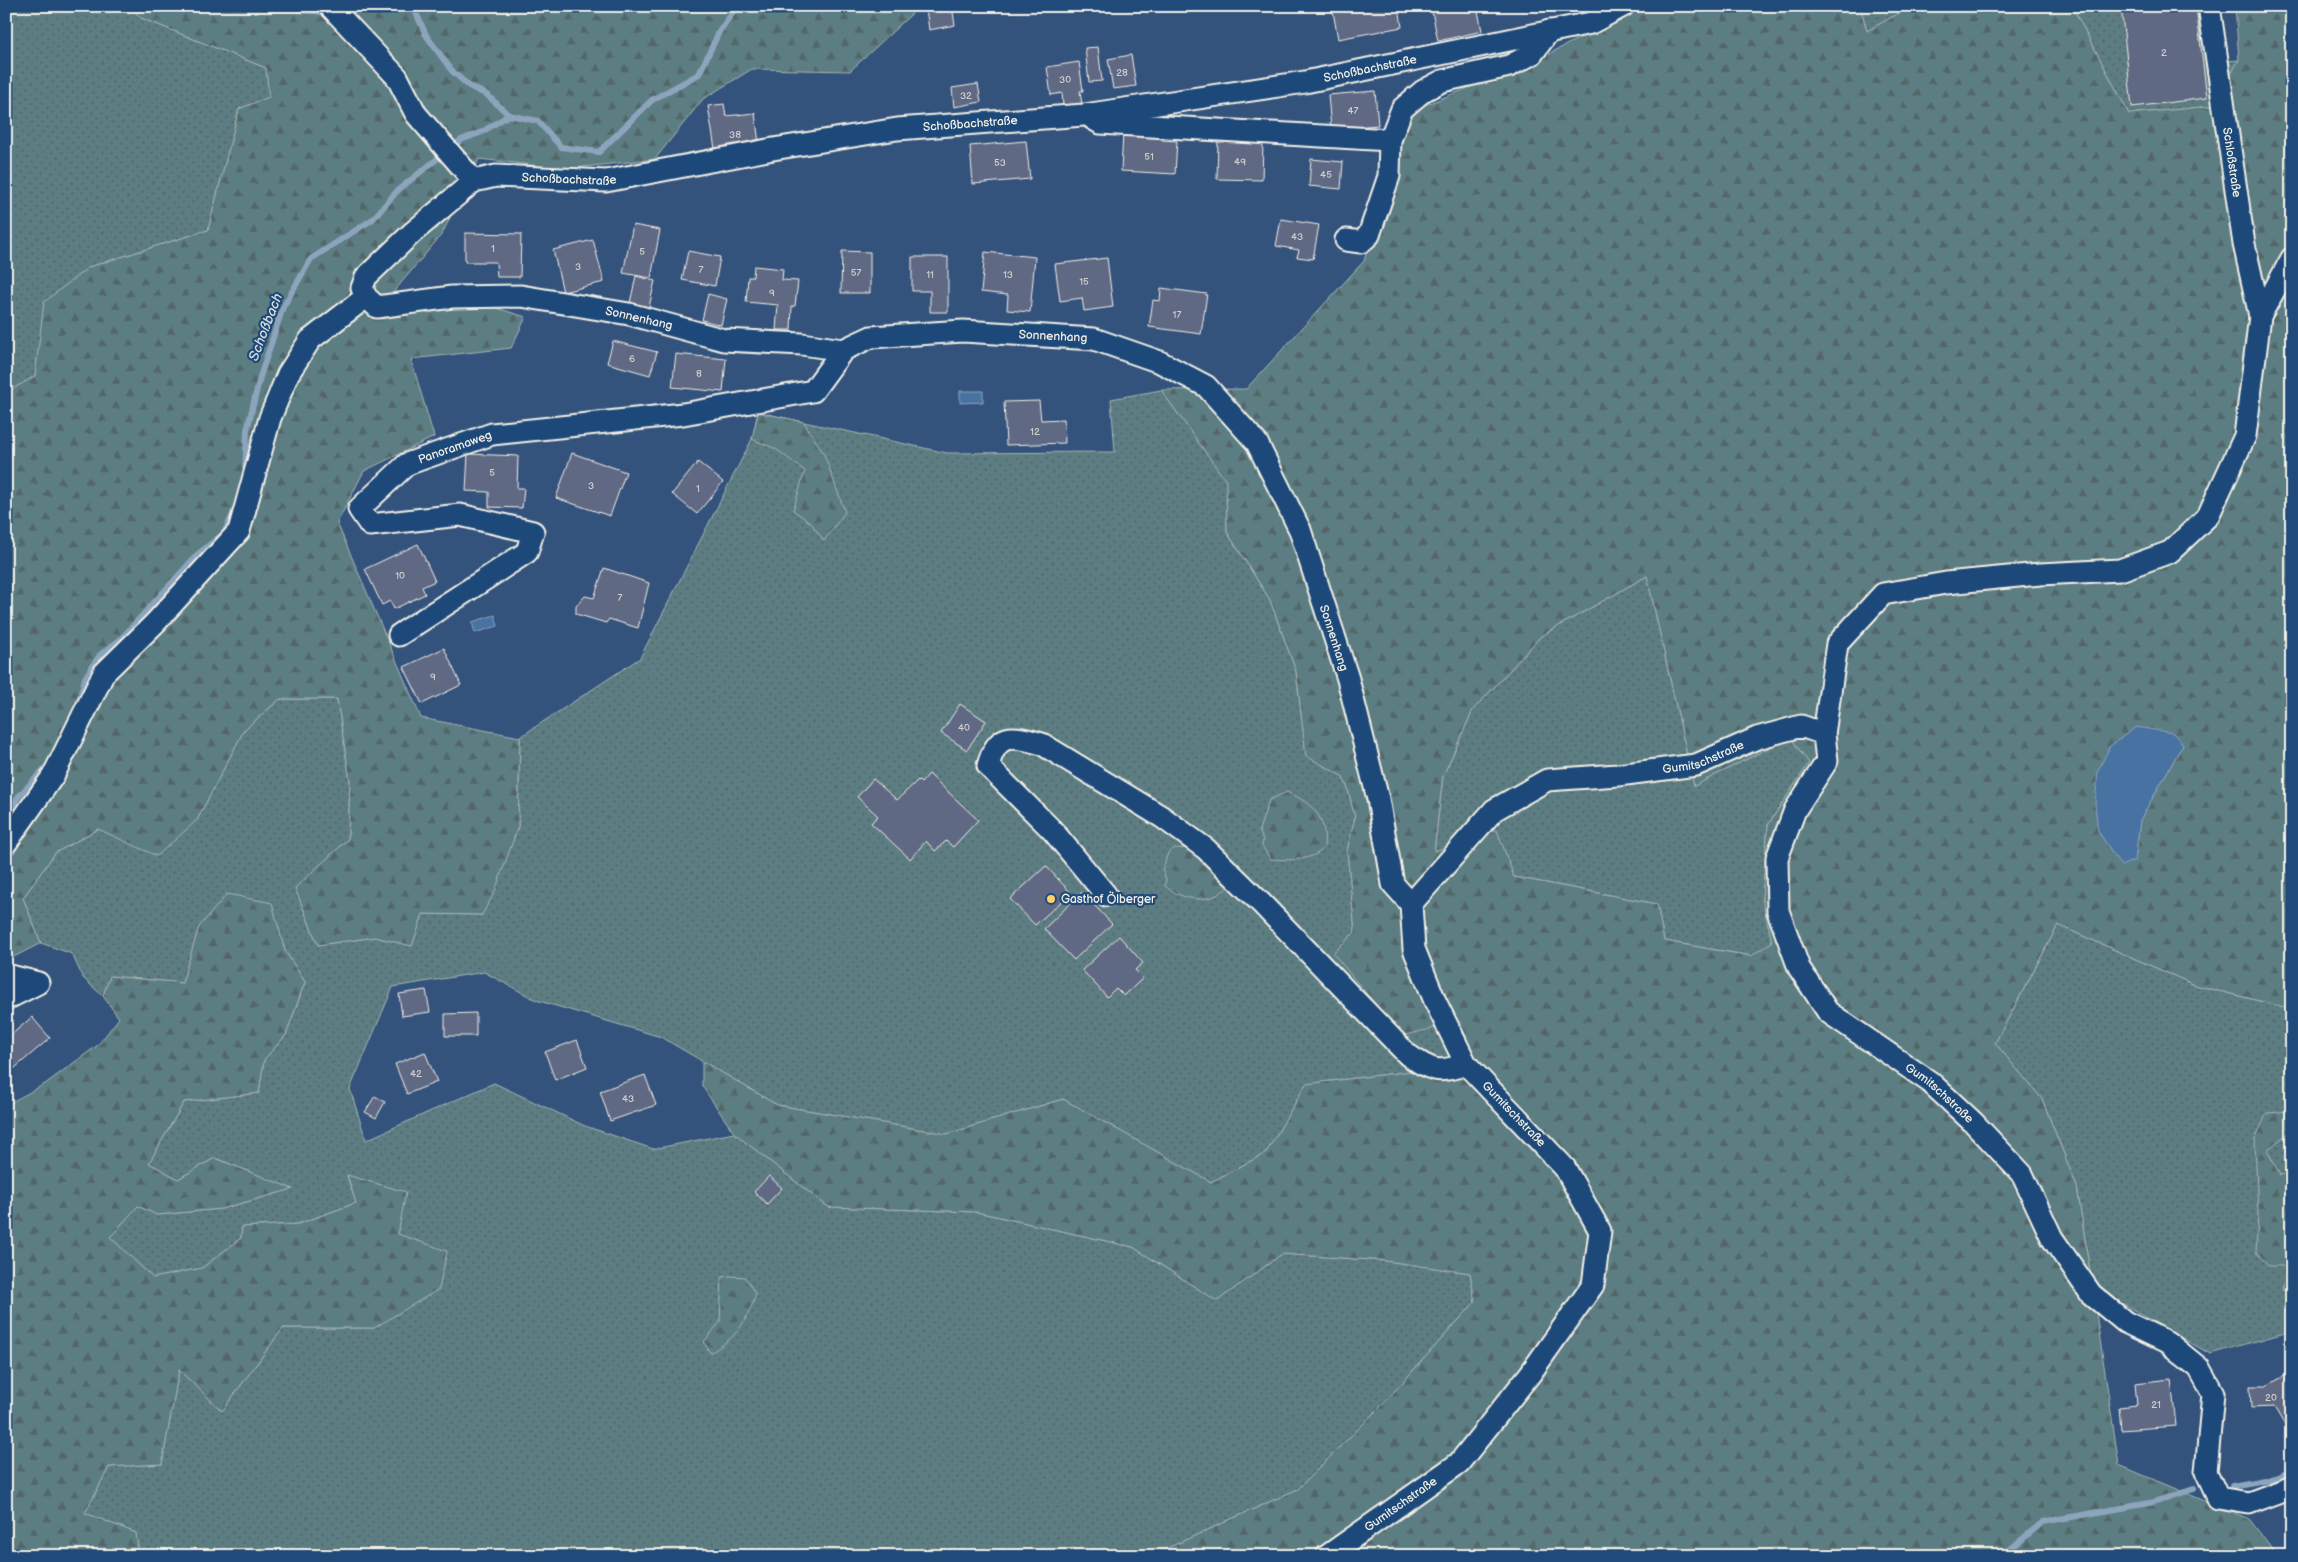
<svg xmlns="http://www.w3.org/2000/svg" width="2298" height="1562" font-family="'Balsamiq Sans',sans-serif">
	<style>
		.grass { fill: url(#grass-dots); stroke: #a8b7b5 }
		.forest { fill: url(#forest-firs); stroke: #a8b7b5; fill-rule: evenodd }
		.water { fill: #4772a1; stroke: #8ca5bd }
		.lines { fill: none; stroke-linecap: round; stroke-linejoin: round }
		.stream { stroke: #8ca5bd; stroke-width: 6 }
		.building { fill: #616984; stroke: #f4f1e8 }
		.minor-casing { stroke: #f4f1e8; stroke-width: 25 }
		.minor { stroke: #1f4a7a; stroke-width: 21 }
		.poi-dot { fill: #ffd166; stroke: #1f4a7a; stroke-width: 2 }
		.labels { text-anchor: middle; stroke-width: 4.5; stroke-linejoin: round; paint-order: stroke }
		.number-label { font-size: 10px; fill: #cfcfcf }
		.street-label { font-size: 12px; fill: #f4f1e8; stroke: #1f4a7a }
		.poi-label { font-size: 12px; fill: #f4f1e8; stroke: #1f4a7a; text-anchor: start }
		.water-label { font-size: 14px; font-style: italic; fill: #dadedd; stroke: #1f4a7a }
	</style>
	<defs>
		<pattern id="grass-dots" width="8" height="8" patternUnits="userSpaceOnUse" patternTransform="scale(1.25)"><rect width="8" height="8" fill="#5b7d82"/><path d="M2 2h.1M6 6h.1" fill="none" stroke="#536567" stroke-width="1.8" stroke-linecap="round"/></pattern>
		<pattern id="forest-firs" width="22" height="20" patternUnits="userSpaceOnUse" patternTransform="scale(1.25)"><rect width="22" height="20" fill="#5b7d82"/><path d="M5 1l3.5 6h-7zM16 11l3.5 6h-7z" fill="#536567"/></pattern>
	</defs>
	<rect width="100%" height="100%" fill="#33537d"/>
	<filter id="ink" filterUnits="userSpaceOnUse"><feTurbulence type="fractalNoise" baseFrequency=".02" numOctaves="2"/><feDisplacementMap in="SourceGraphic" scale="10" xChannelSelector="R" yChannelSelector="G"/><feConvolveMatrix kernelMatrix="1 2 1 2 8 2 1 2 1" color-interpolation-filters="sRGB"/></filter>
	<g filter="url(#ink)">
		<path class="grass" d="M6,6H130L141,18L266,68L270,97L239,109L208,230L89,267L45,302L35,376L6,393Z
			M1860,6H1912L1867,31Z
			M2072,6H2217L2226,61L2239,60L2212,106L2129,114Z
			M1161,390L1227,481V532L1270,600L1296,671L1306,755L1342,776L1347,786L1355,817L1347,851L1355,932L1333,953L1459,1022L1476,1060L1446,1080L1413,1071L1306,1084L1266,1153L1211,1182L1063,1099L947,1134L777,1105L661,1037L536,1000L484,972L393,987L350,1089L366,1140L494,1083L585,1126L653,1149L734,1133L828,1207L977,1212L1133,1247L1217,1301L1282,1254L1386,1261L1470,1273L1475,1302L1383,1404L1298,1489L1150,1556H139L136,1533L85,1513L109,1467L162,1464L179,1370L222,1411L283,1328H374L398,1234L347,1176L356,1203L298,1224L242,1227L241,1238L202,1268L153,1278L110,1237L138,1206L157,1215L221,1209L292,1189L215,1158L178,1179L149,1163L184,1102L259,1093L264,1060L286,1035L305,982L285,951L271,903L199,927L182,983L110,976L103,996L83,978L72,954L41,943L23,898L55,853L98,829L197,820L244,730L280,699H337L350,781L348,839L295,888L318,945L375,937L412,946L423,914L482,915L518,827L520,737L640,658L752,439L758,412L947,453L1115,452L1111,399Z
			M1647,576L1694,786L1790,737L1809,763L1768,825L1762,898L1772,942L1752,956L1664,941L1657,904L1514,877L1434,852L1443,776L1473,710L1541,636Z
			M2058,925L2195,985L2292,1009V1331L2210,1354L2092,1286L2077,1187L2042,1099L1995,1043Z"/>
		<path class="forest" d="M130,6H930L917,9L850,71L752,69L703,99L655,159L566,169L479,159L442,234L376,313L473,301L526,317L511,348L411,359L434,437L364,471L337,523L421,718L520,737L518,827L495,891L482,915L423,914L412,946L375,937L318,945L295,888L348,839L350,781L337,699H280L244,730L197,820L157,856L98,829L55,853L23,898L41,943L6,961V393L35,376L44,302L89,267L208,230L239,109L269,97L266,68L141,18Z
			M1642,6H1860L1867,31L1912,6H2072L2129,114L2212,106L2239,60L2235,6H2292V1009L2195,985L2058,925L1995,1043L2042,1099L2077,1187L2119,1465L2250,1520L2277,1556H1150L1298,1489L1383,1404L1475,1302L1470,1273L1386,1261L1282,1254L1217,1301L1133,1247L977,1212L828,1207L734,1133L702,1086V1061L777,1105L947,1134L1063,1099L1211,1182L1266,1153L1306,1084L1413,1071L1446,1080L1476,1060L1460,1022L1405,1035L1381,1011L1333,953L1355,932L1347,851L1355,817L1347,786L1342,776L1306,756L1296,671L1270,600L1227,532L1226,481L1161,390L1246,389L1364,261L1410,111L1531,63ZM1647,576L1694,786L1790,737L1809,763L1768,825L1762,898L1772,942L1751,956L1664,941L1657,904L1514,877L1497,830L1434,851L1443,776L1473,710L1541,636ZM2183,744L2140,820L2135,860L2121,865L2098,831Z
			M758,412L804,422L824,454L845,512L824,541L811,523L793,510L805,471L776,449L752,439Z
			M1287,792C1314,804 1327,817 1324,848C1310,862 1290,860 1270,859L1262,846L1263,840L1259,830L1269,800Z
			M1175,848L1192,849L1228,875V887C1210,905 1183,901 1165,886L1166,879L1162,870L1168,853Z
			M227,894L272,903L285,951L305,982L286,1035L264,1060L259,1093L184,1102L149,1163L178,1179L215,1158L293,1189L221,1209L157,1215L138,1206L110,1237L153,1278L202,1268L241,1238L242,1227L298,1224L356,1203L347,1175L406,1192L398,1234L447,1251L439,1289L374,1328H283L222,1411L179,1370L162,1464L109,1467L85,1513L136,1533L139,1556H6V1105L45,1084L98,1045L119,1018L103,996L110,976L182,983L199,927Z
			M2290,1111L2292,1130L2267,1150L2280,1175L2292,1172V1293L2282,1290L2287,1266H2269L2256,1252L2258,1215L2255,1139L2267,1113Z
			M730,1276L745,1277L756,1295C745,1324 737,1337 710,1353L704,1342L720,1322L722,1277Z"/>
		<path class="water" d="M960,391H983V402L960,403Z
			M495,615L498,626L475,633L472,622Z
			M2136,727L2173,733L2183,744L2140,820L2135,860L2121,866L2098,831L2095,804L2098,771L2110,746Z"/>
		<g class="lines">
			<path class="stream" d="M294,6L299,10L324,12
				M413,6L426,35L452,71L469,86L487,95L509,115
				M776,6L801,9L811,6
				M245,474L247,430L260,377L283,307L311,259L373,219L398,190L461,140L482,132L509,115L538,121L561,147L599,152L652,100L699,74L719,32L737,6
				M78,705L85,678L100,655L120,640L198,554L224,533L235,510
				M6,818L18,797L48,765
				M2232,1486L2275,1478L2292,1471
				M2002,1556L2043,1522L2150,1503L2194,1489"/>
		</g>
		<path class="building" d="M941,6H952L955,25L929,30L926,9Z
			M1332,6H1399L1402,27L1338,39Z
			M1431,6H1477L1482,31L1438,41Z
			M2121,6H2196L2207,98L2132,107Z
			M1098,47L1102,81L1089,82L1085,48Z
			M1131,55L1136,86L1113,89L1108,59Z
			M1079,62L1083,91H1080L1082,105L1063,106L1062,93L1051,95L1047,67Z
			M978,84L981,102L954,107L952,88Z
			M1375,91L1378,125L1331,129L1328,95Z
			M724,104L726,116L755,113L759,143L715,149L708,106Z
			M1123,133L1162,135V140L1177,141L1175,174L1121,171Z
			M1026,141L1030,179L973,184L970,146Z
			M1218,141L1263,143L1262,180L1217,179Z
			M1311,159L1343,162L1341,189L1309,186Z
			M1281,219L1319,225L1313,259L1297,257L1299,250L1276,246Z
			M633,225L660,230L651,278L623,273Z
			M465,233L521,234L520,277H497L496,262H465Z
			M593,240L604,282L563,292L553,250Z
			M688,251L720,257L715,286L682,280Z
			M842,251L870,252V293H841Z
			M985,252L1035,257L1030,312L1007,310L1008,295L981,292Z
			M912,257H948V312H930V291H912Z
			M1107,258L1113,307L1084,311L1082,298L1060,301L1055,264Z
			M754,266L783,269L782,280L798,281L795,306H792L791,330H776L778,305L746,302L748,277H753Z
			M636,276L655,281L649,307L630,303Z
			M1161,288L1207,294L1201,334L1149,327L1153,300L1160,301Z
			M708,294L727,299L721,325L702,320Z
			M613,341L657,352L650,375L607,363Z
			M676,354L726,359L723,392L672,387Z
			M1039,401L1041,420L1064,419L1065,443L1006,445L1004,402Z
			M572,453L626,472L610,516L556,498Z
			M468,454L518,456L517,488H524L522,508L489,507V492L466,491Z
			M698,462L723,482L697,514L672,494Z
			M418,544L435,581L422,587L425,594L394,609L390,601L382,605L365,569Z
			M604,568L649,583L638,628L609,619L606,623L576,614V606L585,596L594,598Z
			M444,648L461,685L422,704L404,667Z
			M960,704L986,721L967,750L941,733Z
			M929,774L978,820L953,847L946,841L935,851L926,841L910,859L871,823L878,816L857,797L873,779L897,800L918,780L921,783Z
			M1046,866L1071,893L1035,925L1010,899Z
			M1082,892L1112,924L1074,960L1044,929Z
			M1119,936L1143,963L1135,970L1143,978L1124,996L1116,988L1107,997L1082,970Z
			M426,990L430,1012L402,1016L399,994Z
			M476,1013V1036H445V1014Z
			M32,1017L50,1038L9,1073L6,1068V1031L10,1036Z
			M577,1040L587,1067L555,1080L545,1052Z
			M425,1052L437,1082L407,1094L395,1064Z
			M645,1075L656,1105L610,1121L600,1091Z
			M375,1096L385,1102L376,1118L365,1112Z
			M769,1176L782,1188L767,1204L754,1192Z
			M2292,1372V1423L2286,1427L2274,1407L2251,1408L2250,1386H2266Z
			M2171,1379L2176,1426L2121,1430L2119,1407L2137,1405L2135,1383Z"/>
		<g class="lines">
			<g class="minor-casing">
				<g id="minor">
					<path d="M330,6L397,77L416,114L474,181"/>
					<path id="s1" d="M2209,6L2244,244L2260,316"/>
					<path d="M1093,119L1100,123L1390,140"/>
					<path d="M1346,240L1361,242L1369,235L1389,176L1390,140L1402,109L1423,91L1442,81L1509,66L1532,54L1549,31"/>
					<path id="s2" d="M399,635L527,552L533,532L460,515L370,525L359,509L407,464L492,434L683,414L813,391L843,350"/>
					<path d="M1824,734L1837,644L1883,594L1946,583L2040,574L2120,570L2170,552L2208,516L2245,436L2260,316L2292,258"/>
					<path d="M6,843L53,776L104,673L155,623L239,531L270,418L288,374L310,340L366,297"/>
					<path d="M1106,895L1053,831L988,766C997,732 1011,735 1042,744L1162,817L1206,849L1262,904L1408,1055C1432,1071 1438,1074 1466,1064"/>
					<path id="s3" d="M1411,904L1393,884L1378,799L1348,679L1300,530L1257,443L1206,386L1160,362L1094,339L963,331L871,337L843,350L802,344L724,340L629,314L521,296L452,297L377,307L366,297L362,288L366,277L412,233L474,181L496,176L606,181L773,149L897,129L1084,115L1305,82L1591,23L1623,6"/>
					<path d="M6,975L38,983L6,999"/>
					<path id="s4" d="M1327,1556L1459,1463L1530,1374L1593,1285L1600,1231L1565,1168L1466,1064L1435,1001L1414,949L1411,904L1494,810L1547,780L1618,775L1696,765L1757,738L1801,726L1824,734L1827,761L1795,810L1777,858L1778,911L1799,968L1828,1012L1930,1082L1974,1123L2022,1174L2052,1238L2091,1294L2125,1322L2167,1342L2199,1368L2213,1393L2206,1472L2218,1498L2249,1503L2292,1487"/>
				</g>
			</g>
			<use href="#minor" class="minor"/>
		</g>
	</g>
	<circle class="poi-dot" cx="1051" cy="899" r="5"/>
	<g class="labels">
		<g class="number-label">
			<text x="2164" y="56">2</text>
			<text x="1122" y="76">28</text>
			<text x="1065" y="83">30</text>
			<text x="966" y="99">32</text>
			<text x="1353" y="114">47</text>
			<text x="735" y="138">38</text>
			<text x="1149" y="160">51</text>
			<text x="1240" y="165">49</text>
			<text x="1000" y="166">53</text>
			<text x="1326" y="178">45</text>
			<text x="1297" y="240">43</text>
			<text x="493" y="252">1</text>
			<text x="642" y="255">5</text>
			<text x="578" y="270">3</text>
			<text x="701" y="273">7</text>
			<text x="856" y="276">57</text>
			<text x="930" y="278">11</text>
			<text x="1008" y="278">13</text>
			<text x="1084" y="285">15</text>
			<text x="772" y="296">9</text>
			<text x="1177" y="318">17</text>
			<text x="632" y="362">6</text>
			<text x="699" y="377">8</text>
			<text x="1035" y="435">12</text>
			<text x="492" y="476">5</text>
			<text x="591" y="489">3</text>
			<text x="698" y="492">1</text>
			<text x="400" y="579">10</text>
			<text x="620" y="601">7</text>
			<text x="433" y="680">9</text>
			<text x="964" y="731">40</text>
			<text x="416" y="1077">42</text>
			<text x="628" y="1102">43</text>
			<text x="2271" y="1401">20</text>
			<text x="2156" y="1408">21</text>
		</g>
		<g class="street-label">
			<text dy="4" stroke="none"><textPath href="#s3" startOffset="2502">Schoßbachstraße</textPath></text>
			<text dy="4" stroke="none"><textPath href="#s3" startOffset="2098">Schoßbachstraße</textPath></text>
			<text dy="4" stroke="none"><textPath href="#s1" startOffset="158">Schloßstraße</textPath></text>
			<text dy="4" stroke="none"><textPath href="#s3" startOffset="1692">Schoßbachstraße</textPath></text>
			<text transform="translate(639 318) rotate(13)" y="4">Sonnenhang</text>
			<text transform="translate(1053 336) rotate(3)" y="4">Sonnenhang</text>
			<text dy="4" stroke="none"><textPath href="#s2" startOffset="475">Panoramaweg</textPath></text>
			<text transform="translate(1334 638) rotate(72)" y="4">Sonnenhang</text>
			<text dy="4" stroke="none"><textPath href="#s4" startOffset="1171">Gumitschstraße</textPath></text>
			<text dy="4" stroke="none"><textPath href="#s4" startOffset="1740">Gumitschstraße</textPath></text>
			<text transform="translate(1514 1114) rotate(46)" y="4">Gumitschstraße</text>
			<text dy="4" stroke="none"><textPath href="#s4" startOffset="90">Gumitschstraße</textPath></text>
		</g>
		<g class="poi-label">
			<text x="1061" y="903">Gasthof Ölberger</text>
		</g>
		<g class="water-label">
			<text transform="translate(265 327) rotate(-69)" y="5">Schoßbach</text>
		</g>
	</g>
	<rect width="2298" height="1562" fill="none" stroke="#1f4a7a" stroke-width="25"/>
	<rect x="12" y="12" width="2273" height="1537" fill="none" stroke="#f4f1e8" stroke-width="2" filter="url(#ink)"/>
</svg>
